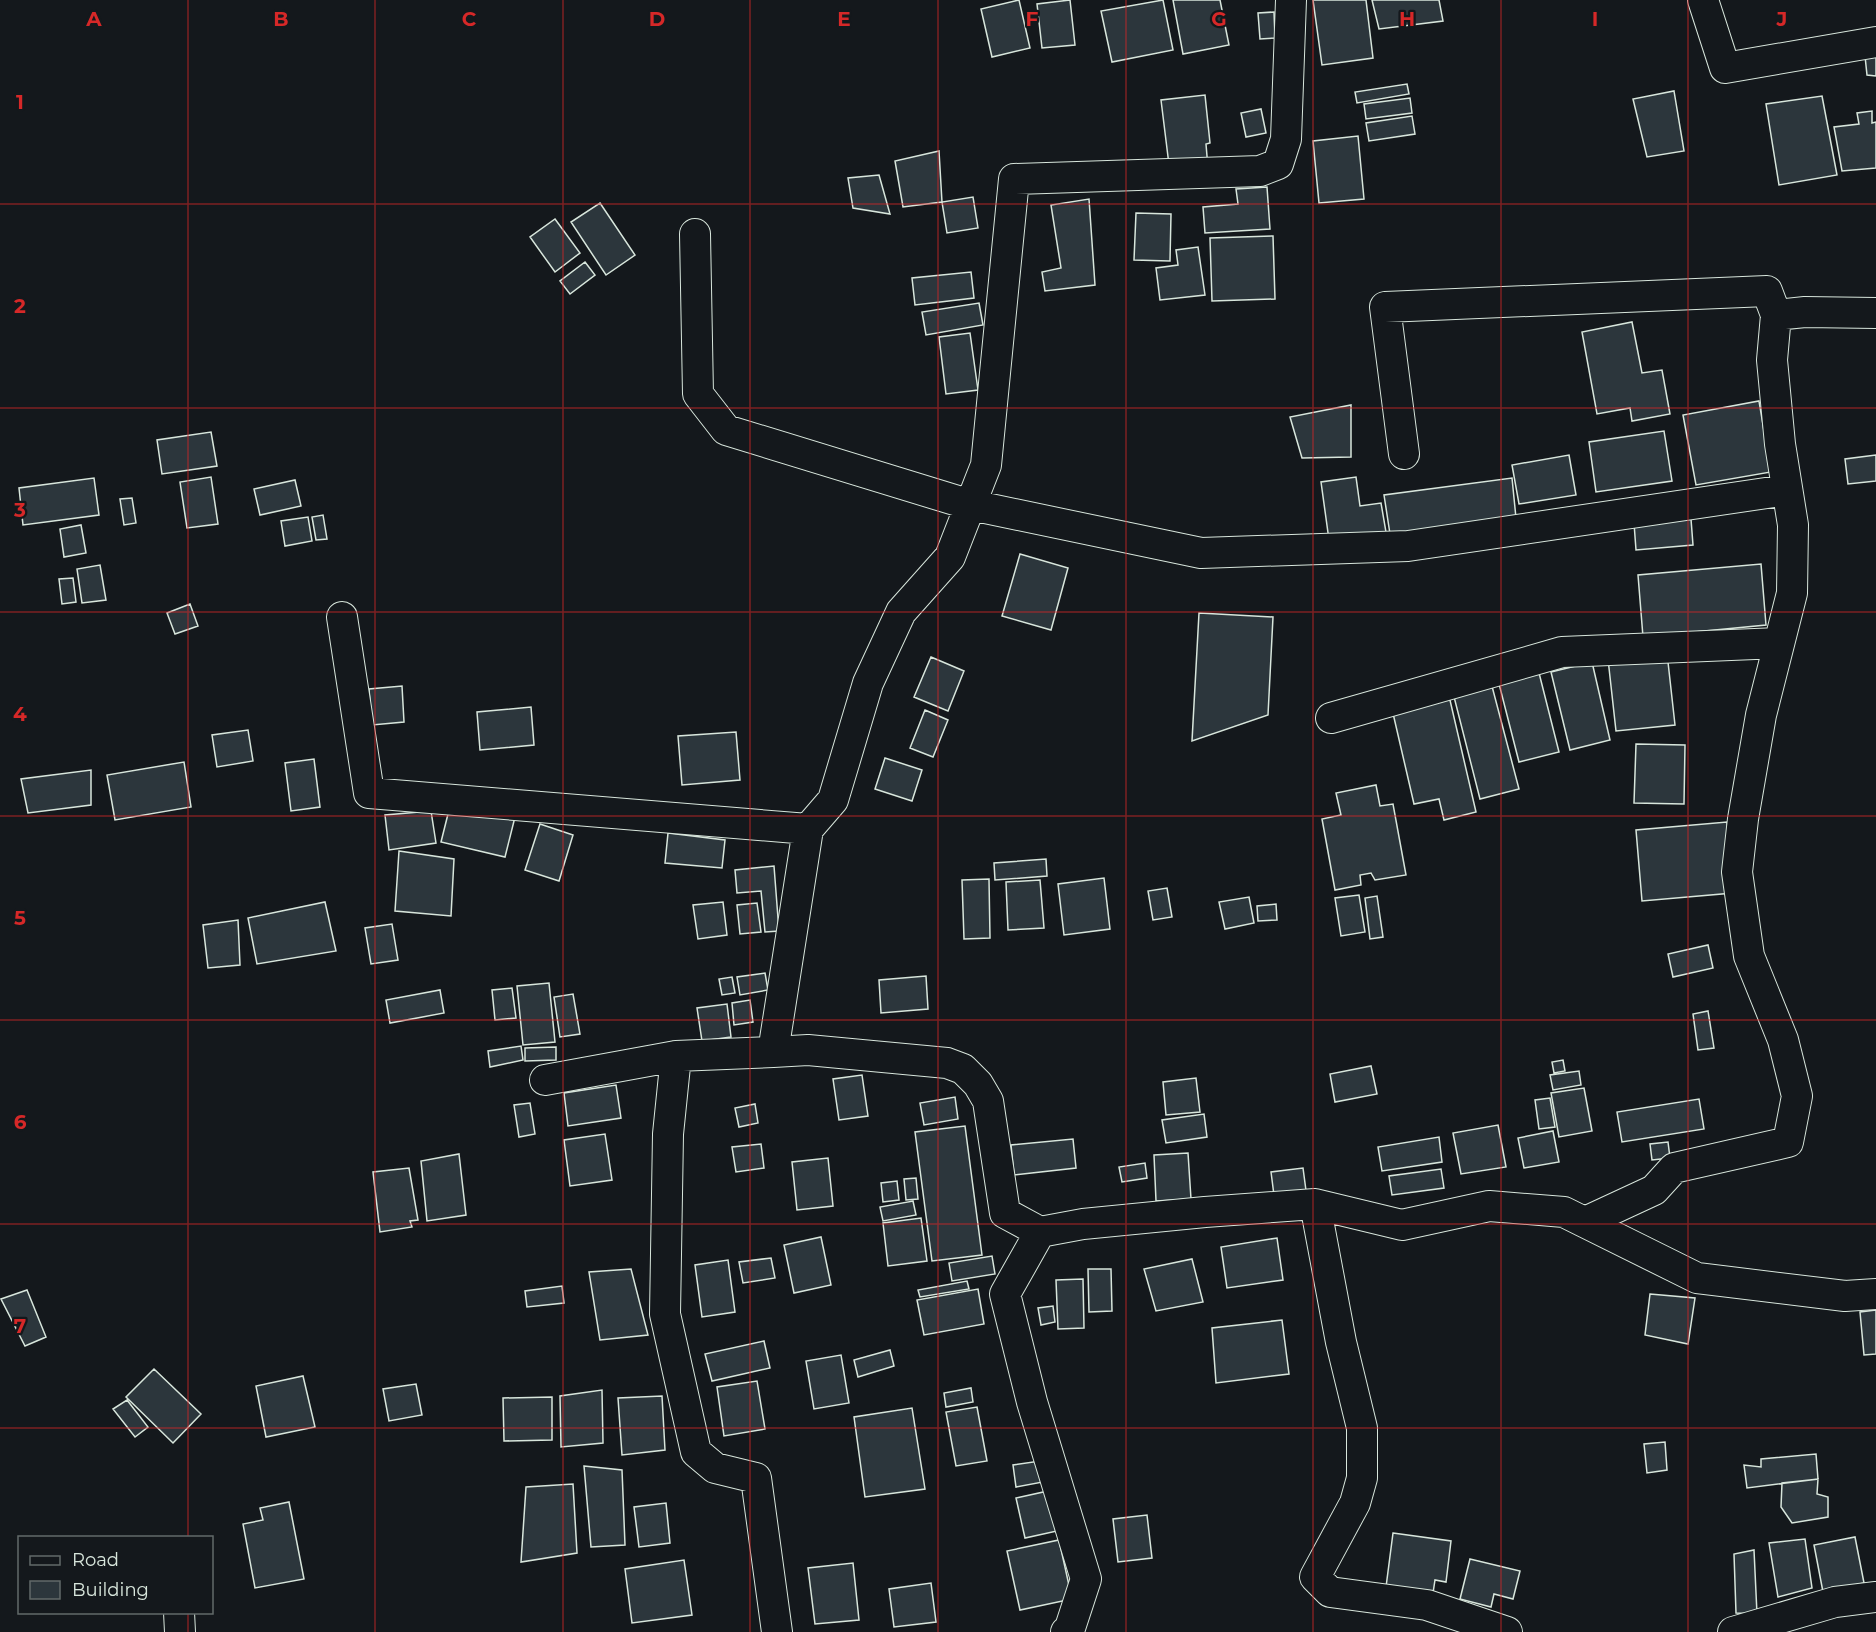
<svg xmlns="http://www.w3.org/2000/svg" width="1876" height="1632" font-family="Montserrat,sans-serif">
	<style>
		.building { fill: #2c363c; stroke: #d8e6dc; stroke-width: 1.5 }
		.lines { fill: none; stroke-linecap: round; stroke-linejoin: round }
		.street-casing { stroke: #d8e6dc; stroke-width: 32 }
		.street { stroke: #14181c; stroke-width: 30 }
		.grid { fill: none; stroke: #d62828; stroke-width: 1.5; stroke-opacity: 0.55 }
		.grid-label { font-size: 20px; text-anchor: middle; font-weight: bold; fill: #d62828; stroke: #14181c; stroke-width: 4.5; stroke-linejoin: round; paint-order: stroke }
	</style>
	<rect width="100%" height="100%" fill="#14181c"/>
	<path class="building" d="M1019,0L1030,48L992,57L981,9Z
		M1070,0L1075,45L1042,48L1037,4Z
		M1163,0L1173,50L1112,62L1101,11Z
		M1173,0H1220L1229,45L1183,54Z
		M1313,0H1366L1373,58L1322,65Z
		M1372,0H1439L1443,21L1379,29Z
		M1274,12L1275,38L1260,39L1258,13Z
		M1876,55V76L1867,75L1865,56Z
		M1407,84L1409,94L1357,103L1355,92Z
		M1674,91L1684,151L1647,157L1633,99Z
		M1205,95L1210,143L1206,144L1208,168L1170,173L1161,100Z
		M1822,96L1837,175L1779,185L1766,104Z
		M1410,98L1412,113L1366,119L1364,104Z
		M1261,109L1266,133L1246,137L1241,113Z
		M1872,111V123L1876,122V168L1842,171L1834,127L1859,124L1857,113Z
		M1412,116L1415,134L1369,141L1366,123Z
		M1358,136L1364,199L1319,203L1313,141Z
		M939,151L942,202L903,207L895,161Z
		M879,175L890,214L853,208L848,178Z
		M1267,187L1270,229L1205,233L1203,207L1238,204L1236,189Z
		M973,197L978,228L947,233L942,202Z
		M1089,199L1095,285L1045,291L1042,272L1061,268L1051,205Z
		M600,203L635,255L606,275L571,222Z
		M1136,213L1171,214L1170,261L1134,260Z
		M555,219L580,253L555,272L530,237Z
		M1273,236L1275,299L1212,301L1210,238Z
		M1198,247L1205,295L1160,300L1156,268L1178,265L1176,250Z
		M585,262L595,275L570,294L560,281Z
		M971,272L974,298L915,305L912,278Z
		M979,303L983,325L926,335L922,312Z
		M1632,322L1642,373L1662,370L1670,414L1632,421L1630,408L1597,414L1582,332Z
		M970,333L978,390L946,394L939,337Z
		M1759,401L1771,472L1696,485L1683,415Z
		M1351,405V457L1302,458L1290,417Z
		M1664,431L1672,481L1596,492L1589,442Z
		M211,432L217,466L162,474L157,440Z
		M1569,455L1576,495L1519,504L1512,465Z
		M1876,455V481L1848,484L1845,459Z
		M211,477L218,524L187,528L180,482Z
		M1356,477L1360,506L1381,503L1386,532L1329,540L1321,482Z
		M94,478L99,515L23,525L19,488Z
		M1512,478L1516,518L1390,534L1384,495Z
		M295,480L301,506L260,515L254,489Z
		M132,498L136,523L124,525L120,499Z
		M323,515L327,539L316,540L312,517Z
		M308,517L312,541L285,546L281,521Z
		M1691,519L1693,545L1636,550L1634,523Z
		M81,525L86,553L64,557L60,529Z
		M1020,554L1068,568L1051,630L1002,616Z
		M1761,564L1766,625L1643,637L1638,575Z
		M100,565L106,600L82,603L77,569Z
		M73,578L76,602L62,604L59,579Z
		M190,604L198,626L175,634L167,613Z
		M1199,613L1273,617L1268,715L1192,741Z
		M1666,644L1675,725L1616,731L1607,650Z
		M931,657L964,671L948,711L914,697Z
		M1536,661L1559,752L1519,762L1496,672Z
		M1592,662L1610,740L1570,750L1551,672Z
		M1488,671L1519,789L1480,799L1450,681Z
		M1446,683L1476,812L1444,820L1439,799L1414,804L1389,696Z
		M402,686L404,722L372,725L369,689Z
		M531,707L534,745L480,750L477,712Z
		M925,710L948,720L933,757L910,748Z
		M248,730L253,761L217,767L212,735Z
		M736,732L740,780L682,785L678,736Z
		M1636,744L1685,745L1684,804L1634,803Z
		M885,758L922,770L912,801L875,789Z
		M314,759L320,807L291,811L285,763Z
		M184,762L191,807L115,820L107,775Z
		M91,770V805L28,813L21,779Z
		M1376,785L1380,806L1393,804L1406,875L1375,880L1371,873L1360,875L1361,885L1335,890L1322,819L1341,815L1336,793Z
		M451,802L515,817L505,857L441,842Z
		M431,811L436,843L389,850L385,815Z
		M1727,822L1733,893L1642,901L1636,830Z
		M540,824L573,835L559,881L525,870Z
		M668,833L725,840L722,868L665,863Z
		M399,851L454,859L451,916L395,911Z
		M1046,859L1047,876L995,880L994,863Z
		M774,866L779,931L765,932L761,891L737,893L735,870Z
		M1104,878L1110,929L1064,935L1058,884Z
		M989,879L990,938L964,939L962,880Z
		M1040,880L1044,928L1008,930L1006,882Z
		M1167,888L1172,917L1153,920L1148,891Z
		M1359,895L1365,932L1341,936L1335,898Z
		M1377,896L1383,937L1370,939L1365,898Z
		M1249,897L1254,923L1225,929L1219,902Z
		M325,902L336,951L257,964L248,918Z
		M723,902L727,935L698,939L693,905Z
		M757,903L761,932L740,934L737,905Z
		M1276,904L1277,920L1258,921L1257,906Z
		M238,920L240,965L208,968L203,925Z
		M392,924L398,960L371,964L365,928Z
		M1708,945L1713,968L1673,977L1668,954Z
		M765,973L768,990L740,995L737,977Z
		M926,976L928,1009L881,1013L879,980Z
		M732,977L735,993L722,995L719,979Z
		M549,983L555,1042L523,1045L517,986Z
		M512,988L516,1018L495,1020L492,990Z
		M440,990L444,1013L390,1023L386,1000Z
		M573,994L580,1034L560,1037L554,997Z
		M750,1000L753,1022L734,1025L732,1003Z
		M727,1004L731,1037L702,1041L697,1008Z
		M1708,1011L1714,1048L1698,1050L1693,1014Z
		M521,1046L523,1060L490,1067L488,1051Z
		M556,1047V1060L525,1061V1048Z
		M1563,1060L1565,1071L1554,1073L1552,1062Z
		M1371,1066L1377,1094L1335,1102L1330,1074Z
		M1579,1071L1581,1085L1553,1090L1550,1075Z
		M862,1075L868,1116L839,1120L833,1079Z
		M1196,1078L1200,1112L1166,1115L1163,1082Z
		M616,1085L621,1118L568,1126L564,1093Z
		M1584,1088L1592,1131L1559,1137L1551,1093Z
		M955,1097L958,1119L924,1125L920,1103Z
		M1550,1098L1555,1127L1539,1129L1535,1100Z
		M1699,1099L1704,1129L1622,1142L1617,1112Z
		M530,1103L535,1134L519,1137L514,1105Z
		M755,1104L758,1123L739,1127L735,1108Z
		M1204,1114L1207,1137L1166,1143L1162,1120Z
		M1498,1125L1506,1167L1461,1174L1453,1133Z
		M965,1126L982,1255L932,1261L915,1132Z
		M1553,1131L1559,1162L1524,1168L1518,1138Z
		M605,1134L612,1180L570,1186L564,1140Z
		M1439,1137L1442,1162L1382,1171L1378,1147Z
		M1073,1139L1076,1168L1014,1175L1011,1145Z
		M1668,1142L1670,1158L1652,1160L1650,1144Z
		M761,1144L764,1168L736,1172L732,1147Z
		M1188,1153L1191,1199L1156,1201L1154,1155Z
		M459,1154L466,1215L427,1221L421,1161Z
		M828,1158L833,1206L797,1210L792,1162Z
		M1145,1163L1147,1178L1122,1182L1119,1167Z
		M409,1168L418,1220L410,1221L412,1227L380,1232L373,1172Z
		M1303,1168L1307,1198L1275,1203L1271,1172Z
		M1441,1169L1444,1188L1392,1195L1389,1176Z
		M916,1178L918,1199L906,1200L904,1179Z
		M897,1181L899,1200L883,1202L881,1183Z
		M913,1201L916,1215L883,1221L880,1207Z
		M921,1218L927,1261L888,1266L883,1223Z
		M821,1237L831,1285L794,1293L784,1245Z
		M1277,1238L1283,1280L1227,1288L1221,1247Z
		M992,1256L995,1274L952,1281L949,1263Z
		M771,1258L775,1278L743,1283L739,1262Z
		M1192,1259L1203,1302L1156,1311L1144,1269Z
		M728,1260L735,1312L702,1317L695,1265Z
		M631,1269L648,1335L600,1340L589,1272Z
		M1088,1269H1111L1112,1311L1089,1312Z
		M1083,1279L1084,1328L1058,1329L1056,1280Z
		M967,1281L969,1289L920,1297L918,1290Z
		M562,1286L564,1303L527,1307L525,1291Z
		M978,1289L984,1324L924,1335L917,1300Z
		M27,1290L46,1337L25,1346L1,1299Z
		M1650,1294L1695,1298L1688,1344L1645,1335Z
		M1053,1306L1055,1322L1041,1325L1038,1308Z
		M1876,1310V1354L1864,1355L1860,1312Z
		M1282,1320L1289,1374L1216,1383L1212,1328Z
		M764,1341L770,1368L712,1381L705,1354Z
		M890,1350L894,1366L858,1377L854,1360Z
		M841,1355L849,1403L814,1409L806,1361Z
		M154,1369L201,1414L173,1443L126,1397Z
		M303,1376L315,1427L266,1437L256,1386Z
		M757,1381L765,1429L724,1436L717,1387Z
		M416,1384L422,1415L389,1421L383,1389Z
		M971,1388L973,1402L946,1407L944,1393Z
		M602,1390L603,1443L561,1447L560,1396Z
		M662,1396L665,1450L622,1455L618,1398Z
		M552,1397V1440L504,1441L503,1398Z
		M127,1400L148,1427L135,1437L113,1409Z
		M977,1407L987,1461L956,1466L946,1412Z
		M912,1408L925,1489L865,1497L854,1417Z
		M1665,1442L1667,1470L1647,1473L1644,1444Z
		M1816,1454L1818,1479L1747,1488L1744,1465L1761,1467V1459Z
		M1040,1461L1043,1482L1016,1487L1013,1465Z
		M584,1466L622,1470L625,1545L591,1547Z
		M1818,1479L1817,1494L1828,1497V1517L1792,1523L1781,1507L1782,1483Z
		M573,1484L577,1553L521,1562L526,1487Z
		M1048,1491L1057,1531L1025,1538L1016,1498Z
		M289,1502L304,1579L255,1588L243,1524L263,1520L260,1508Z
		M666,1503L670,1543L639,1547L634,1507Z
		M1147,1515L1152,1558L1118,1562L1113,1519Z
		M1393,1533L1451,1541L1446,1582L1435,1580L1433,1593L1386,1587Z
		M1855,1537L1864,1583L1823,1592L1814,1545Z
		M1805,1539L1812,1588L1778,1597L1769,1543Z
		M1059,1540L1072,1599L1020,1610L1007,1551Z
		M1754,1550L1757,1614L1736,1613L1734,1554Z
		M1470,1559L1520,1571L1513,1599L1494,1594L1491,1607L1460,1599Z
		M684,1560L692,1615L632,1623L625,1569Z
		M853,1563L859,1620L815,1624L808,1568Z
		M931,1583L936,1622L894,1627L889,1589Z"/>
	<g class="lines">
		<g class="street-casing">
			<path id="street" d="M1703,0L1725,68L1876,42
				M695,234L698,394L726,430L971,505L1201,553L1408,546L1787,490
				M1404,454L1385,307L1767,291L1776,315
				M342,617L369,793L808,829L773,1052L676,1056L668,1134L665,1314L696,1452L715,1468L756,1478L777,1632
				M1331,718L1562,652L1779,643
				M808,829L833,800L868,683L901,612L950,557L986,465L1014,179L1260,171L1278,164L1286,139L1291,0
				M773,1052L808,1050L947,1063L963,1069L978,1084L988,1101L1005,1213L1040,1232
				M545,1080L676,1056
				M1315,1204L1341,1342L1362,1428V1478L1355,1503L1315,1577L1330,1592L1427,1605L1507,1632
				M1585,1222L1654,1190L1674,1168L1788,1142L1797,1096L1783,1040L1749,956L1737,872L1743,819L1761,715L1792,593L1793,525L1780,444L1772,360L1776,315L1805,312L1876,313
				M179,1612L180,1632
				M1066,1632L1069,1631L1086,1579L1032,1402L1005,1294L1040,1232L1083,1224L1205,1212L1315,1204L1402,1225L1489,1206L1564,1212L1697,1278L1845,1296L1876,1294
				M1733,1632L1835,1602L1876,1597"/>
		</g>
		<use href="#street" class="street"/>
	</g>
	<path class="grid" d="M188,0V1538M375,0V1632M563,0V1632M750,0V1632M938,0V1632M1126,0V1632M1313,0V1632M1501,0V1632M1688,0V1632M0,204H1876M0,408H1876M0,612H1876M0,816H1876M0,1020H1876M0,1224H1876M0,1428H1876M188,1612V1632"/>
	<g class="grid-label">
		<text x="94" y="26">A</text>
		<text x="281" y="26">B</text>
		<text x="469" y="26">C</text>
		<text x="657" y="26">D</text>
		<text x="844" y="26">E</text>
		<text x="1032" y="26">F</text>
		<text x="1219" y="26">G</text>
		<text x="1407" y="26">H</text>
		<text x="1595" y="26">I</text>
		<text x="1782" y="26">J</text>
		<text x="20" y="109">1</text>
		<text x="20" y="313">2</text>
		<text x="20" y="517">3</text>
		<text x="20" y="721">4</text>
		<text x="20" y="925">5</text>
		<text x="20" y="1129">6</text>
		<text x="20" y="1333">7</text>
	</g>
	<rect x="18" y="1536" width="195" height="78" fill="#14181c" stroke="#626a69" stroke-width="1.5"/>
	<rect x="30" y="1556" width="30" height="9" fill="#14181c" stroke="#626a69" stroke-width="1.5"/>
	<text x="72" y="1566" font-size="18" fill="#d8e6dc">Road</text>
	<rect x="30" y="1581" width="30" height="18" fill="#2c363c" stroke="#626a69" stroke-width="1.5"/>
	<text x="72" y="1596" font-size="18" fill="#d8e6dc">Building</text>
</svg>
